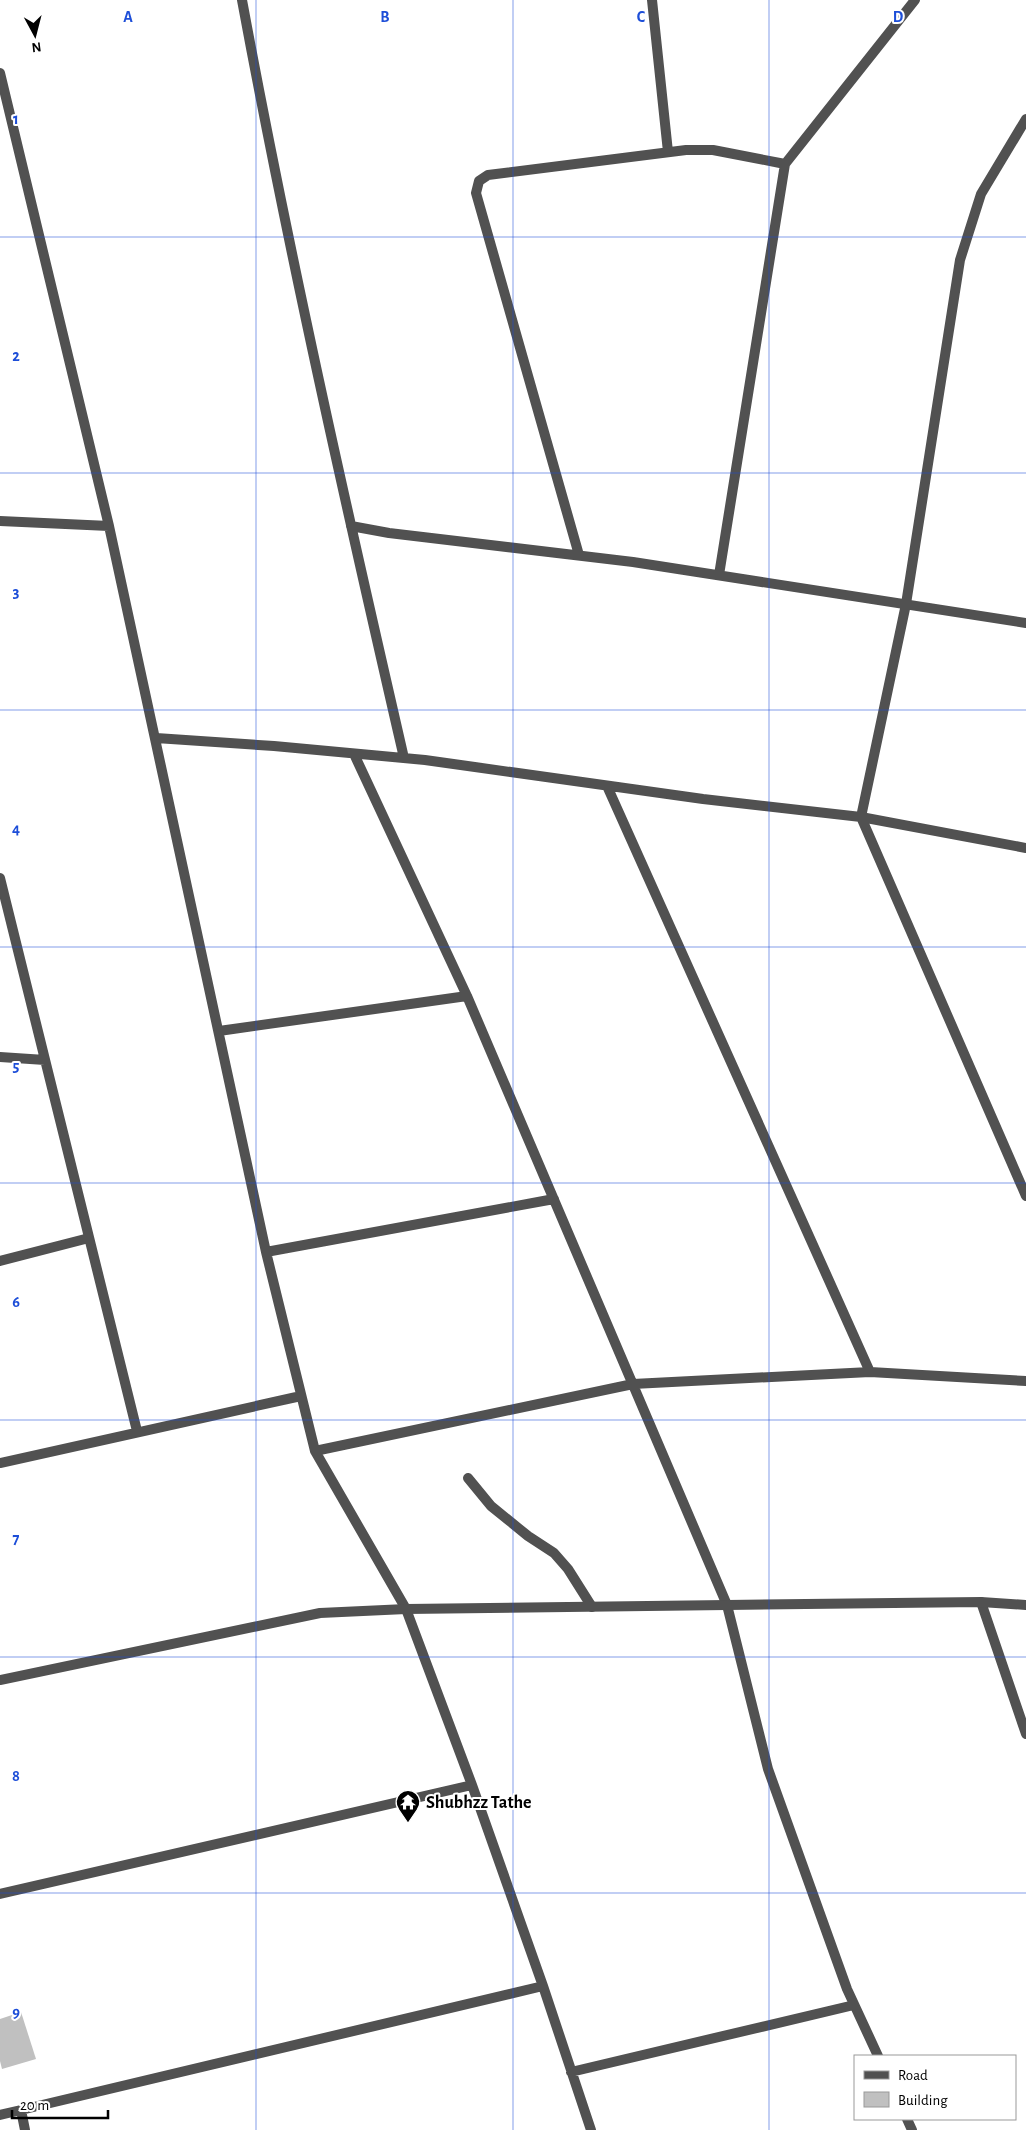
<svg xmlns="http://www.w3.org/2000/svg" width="1026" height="2130" font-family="'Alegreya Sans',sans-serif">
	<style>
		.building { fill: #c0c0c0 }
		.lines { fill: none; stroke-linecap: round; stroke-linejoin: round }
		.service { stroke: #515151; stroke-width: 10 }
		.minor { stroke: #515151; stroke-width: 10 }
		.tertiary { stroke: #515151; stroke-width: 10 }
		.grid { fill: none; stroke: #1d4ed8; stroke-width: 1; stroke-opacity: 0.55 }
		.labels { text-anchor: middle; stroke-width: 4; stroke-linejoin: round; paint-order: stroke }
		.poi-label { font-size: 18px; font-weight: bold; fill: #000; stroke: #fff; text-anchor: start }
		.grid-label { font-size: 16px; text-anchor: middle; font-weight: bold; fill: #1d4ed8; stroke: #fff; stroke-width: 4; stroke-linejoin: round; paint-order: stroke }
	</style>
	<rect width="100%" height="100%" fill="#fff"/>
	<path class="building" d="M21,2012L36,2059L2,2069L0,2061V2019Z"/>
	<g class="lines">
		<path class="service" d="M468,1478L491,1506L528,1536L554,1553L568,1569L592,1607"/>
		<path class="minor" d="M242,0C289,254 346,506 404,758
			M652,0L668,152
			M0,73L109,526L266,1252L315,1451L406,1609L472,1785L543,1986L591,2130
			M1026,119L981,194L960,260L906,604L861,817L1026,1196
			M0,521L109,526
			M351,526L389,533L633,562L1026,623
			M579,555L476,193L479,181L488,175L686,150H713L785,164
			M719,575L785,164L915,0
			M156,738L274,746L425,760L703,799L861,817L1026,848
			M354,754L467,996L727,1605L768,1769L847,1989L878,2056
			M607,786L870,1372
			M0,878L137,1431
			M219,1031L467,996
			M0,1057L45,1060
			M266,1252L554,1199
			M0,1261L89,1238
			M315,1451L633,1384L870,1372L1026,1381
			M0,1463L301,1396
			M981,1602L1026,1734
			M0,1894L472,1785
			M571,2072L854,2005
			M0,2115L21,2110
			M907,2119L912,2130
			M25,2130L21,2110L543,1986"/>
		<path class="tertiary" d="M0,1680L320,1613L406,1609L727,1605L981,1602L1026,1605"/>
	</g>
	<path class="grid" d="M256,0V2130M513,0V2130M769,0V2130M0,237H1026M0,473H1026M0,710H1026M0,947H1026M0,1183H1026M0,1420H1026M0,1657H1026M0,1893H1026"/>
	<defs>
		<g id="temple-pin" transform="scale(1.25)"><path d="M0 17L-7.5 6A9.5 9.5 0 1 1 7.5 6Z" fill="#000" stroke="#fff"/><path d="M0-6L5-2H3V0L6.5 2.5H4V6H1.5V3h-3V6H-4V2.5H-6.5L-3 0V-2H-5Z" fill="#fff"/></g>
	</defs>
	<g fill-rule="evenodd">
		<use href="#temple-pin" x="408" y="1802"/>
	</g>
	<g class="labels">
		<g class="poi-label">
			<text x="426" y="1808">Shubhzz Tathe</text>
		</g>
	</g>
	<g class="grid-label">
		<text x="128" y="22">A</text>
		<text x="385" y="22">B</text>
		<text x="641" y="22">C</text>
		<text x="898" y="22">D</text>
		<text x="16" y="124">1</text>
		<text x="16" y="361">2</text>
		<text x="16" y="597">3</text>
		<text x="16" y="834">4</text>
		<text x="16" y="1071">5</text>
		<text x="16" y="1307">6</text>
		<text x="16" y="1544">7</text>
		<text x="16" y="1781">8</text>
		<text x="16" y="2017">9</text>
	</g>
	<rect x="854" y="2055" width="162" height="65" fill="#ffffff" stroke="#999999"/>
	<rect x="864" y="2071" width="25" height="8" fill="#515151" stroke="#999999"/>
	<text x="898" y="2080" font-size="15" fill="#000000">Road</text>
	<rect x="864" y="2092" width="25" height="15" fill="#c0c0c0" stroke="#999999"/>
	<text x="898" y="2105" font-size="15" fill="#000000">Building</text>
	<g transform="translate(35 35) rotate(173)" stroke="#ffffff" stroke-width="4" paint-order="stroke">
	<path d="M0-4L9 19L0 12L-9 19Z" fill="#000000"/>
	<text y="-8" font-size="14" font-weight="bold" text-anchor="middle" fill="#000000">N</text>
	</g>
	<path d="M12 2110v8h96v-8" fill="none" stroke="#000000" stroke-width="2.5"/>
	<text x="20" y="2110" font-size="15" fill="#000000" stroke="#ffffff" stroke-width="4" paint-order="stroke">20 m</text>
</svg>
